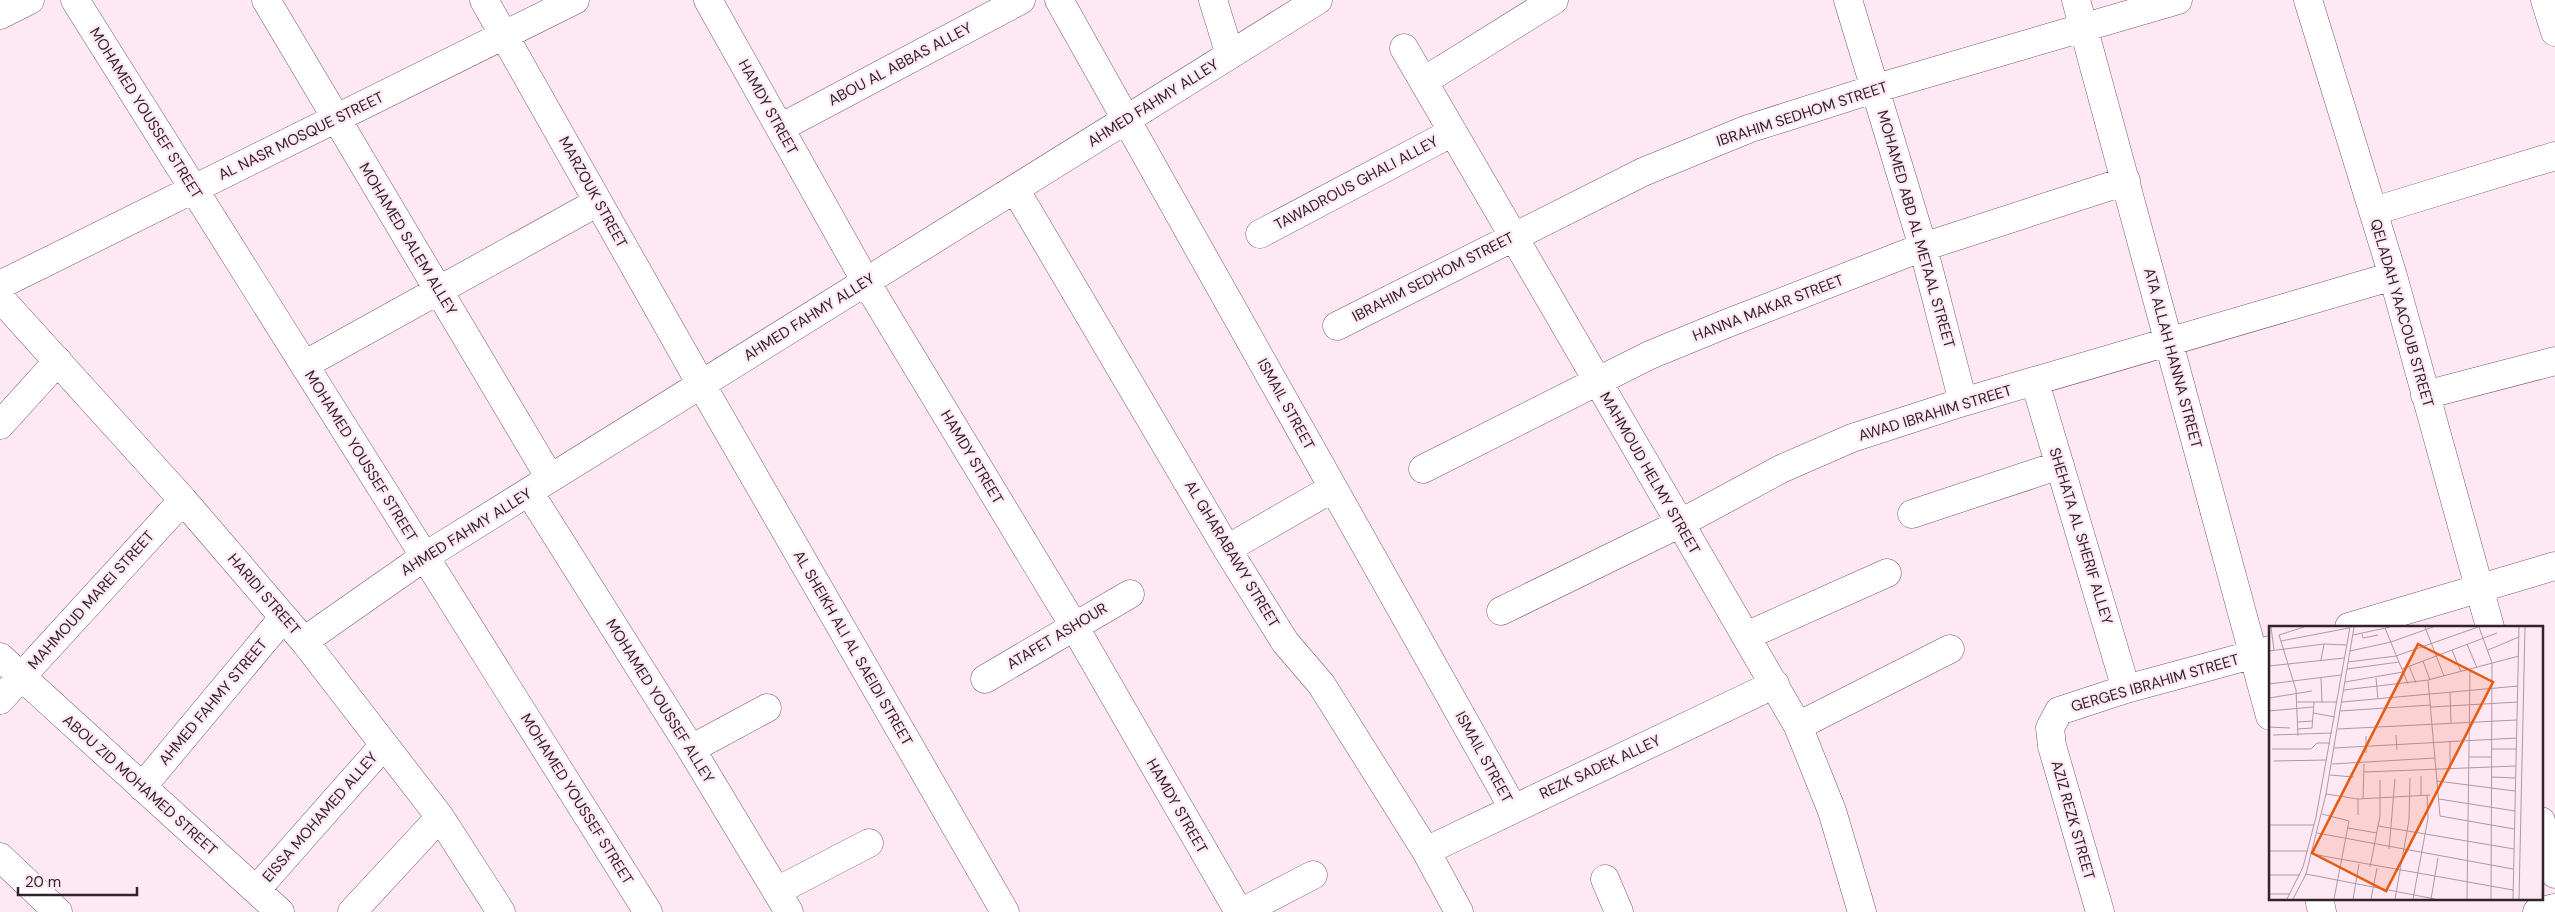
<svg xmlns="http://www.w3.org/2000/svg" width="2555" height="912" font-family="'DM Sans',sans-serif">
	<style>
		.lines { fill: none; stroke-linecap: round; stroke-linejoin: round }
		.street-casing { stroke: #78596b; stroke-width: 29 }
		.primary-casing { stroke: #78596b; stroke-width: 29 }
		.street { stroke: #fff; stroke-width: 28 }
		.primary { stroke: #fff; stroke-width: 28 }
		.labels { text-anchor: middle; stroke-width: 4.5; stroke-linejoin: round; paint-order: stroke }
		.street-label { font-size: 15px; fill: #30232a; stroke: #fee8f4 }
		.inset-road { fill: none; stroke: #ac99a3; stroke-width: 1 }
		.view { fill: #e8590c; fill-opacity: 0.15; stroke: #e8590c; stroke-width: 2.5 }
		.inset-edge { fill: none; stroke: #30232a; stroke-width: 2.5 }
	</style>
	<rect width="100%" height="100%" fill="#fee8f4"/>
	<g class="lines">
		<g class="street-casing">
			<path id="street" d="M75,0L648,912
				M266,0L550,478
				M484,0L701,384L1005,912
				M708,0L866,282L1074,626L1239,912
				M1059,0L1513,808
				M1213,0L1230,55
				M1848,0L1923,247L1963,402
				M2076,0L2270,716
				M2308,0L2393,276L2490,627
				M2545,0L2555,32
				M0,15L30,0
				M1404,48L1798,726L1832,811L1862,912
				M1424,81L1554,0
				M780,128L1021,0
				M1015,189L1227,549L1285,642L1321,684L1426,851L1459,912
				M2374,211L2555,156
				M1260,234L1453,132
				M0,285L575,0
				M0,298L183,500L304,641L440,817L501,912
				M1337,326L1643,172L1748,129L1877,88L2178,0
				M304,365L598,202
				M2035,382L2126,689
				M2425,395L2555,361
				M0,425L58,361
				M1423,469L1650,355L1728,323L1923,247L2126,181
				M529,492L691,749L789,912
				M1912,514L2060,465
				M1227,549L1333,488
				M1501,611L1679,524L1781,469L1852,438L1963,402L2393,276
				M2349,627L2555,566
				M1746,636L1887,573
				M304,641L424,557L1318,0
				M0,657L280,912
				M985,679L1130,594
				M0,700L183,500
				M1798,726L1950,649
				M691,749L767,708
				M142,787L283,618
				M2541,821L2555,874
				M1426,851L1775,684
				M0,857L58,912
				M1605,879L1619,912
				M256,890L384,745
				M777,891L869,843
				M2319,898L2322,912
				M352,912L440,817
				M1242,912L1313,875
				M2100,912L2052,746L2050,728L2059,711L2126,689L2270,650"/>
		</g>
		<g class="primary-casing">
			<path id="primary" d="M2537,912L2555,908"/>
		</g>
		<use href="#street" class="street"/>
		<use href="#primary" class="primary"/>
	</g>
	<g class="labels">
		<g class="street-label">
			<text transform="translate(900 64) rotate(-28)" y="5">ABOU AL ABBAS ALLEY</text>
			<text transform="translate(1153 103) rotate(-32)" y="5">AHMED FAHMY ALLEY</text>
			<text transform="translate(768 107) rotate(61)" y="5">HAMDY STREET</text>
			<text transform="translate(146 113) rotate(58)" y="5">MOHAMED YOUSSEF STREET</text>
			<text transform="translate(1802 114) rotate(-18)" y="5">IBRAHIM SEDHOM STREET</text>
			<text transform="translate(301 136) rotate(-26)" y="5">AL NASR MOSQUE STREET</text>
			<text transform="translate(1356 183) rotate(-28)" y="5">TAWADROUS GHALI ALLEY</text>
			<text transform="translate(593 192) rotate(61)" y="5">MARZOUK STREET</text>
			<text transform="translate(1916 229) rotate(74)" y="5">MOHAMED ABD AL METAAL STREET</text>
			<text transform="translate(408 239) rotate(59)" y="5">MOHAMED SALEM ALLEY</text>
			<text transform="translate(1433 277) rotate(-27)" y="5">IBRAHIM SEDHOM STREET</text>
			<text transform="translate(1768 308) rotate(-21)" y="5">HANNA MAKAR STREET</text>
			<text transform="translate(2402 313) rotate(74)" y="5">QELADAH YAACOUB STREET</text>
			<text transform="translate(809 317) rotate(-32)" y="5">AHMED FAHMY ALLEY</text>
			<text transform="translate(2173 358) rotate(75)" y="5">ATA ALLAH HANNA STREET</text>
			<text transform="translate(1286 404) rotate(61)" y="5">ISMAIL STREET</text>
			<text transform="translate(1935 413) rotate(-17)" y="5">AWAD IBRAHIM STREET</text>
			<text transform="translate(361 456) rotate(58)" y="5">MOHAMED YOUSSEF STREET</text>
			<text transform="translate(972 457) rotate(59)" y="5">HAMDY STREET</text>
			<text transform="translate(1650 473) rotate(60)" y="5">MAHMOUD HELMY STREET</text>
			<text transform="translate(466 532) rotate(-32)" y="5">AHMED FAHMY ALLEY</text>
			<text transform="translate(2081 536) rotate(73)" y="5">SHEHATA AL SHERIF ALLEY</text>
			<text transform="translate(1232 554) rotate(59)" y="5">AL GHARABAWY STREET</text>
			<text transform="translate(264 594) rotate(49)" y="5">HARIDI STREET</text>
			<text transform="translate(91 600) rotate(-48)" y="5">MAHMOUD MAREI STREET</text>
			<text transform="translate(1057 636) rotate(-31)" y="5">ATAFET ASHOUR</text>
			<text transform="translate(853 648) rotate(60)" y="5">AL SHEIKH ALI AL SAEIDI STREET</text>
			<text transform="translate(2155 683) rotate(-16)" y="5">GERGES IBRAHIM STREET</text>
			<text transform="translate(660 701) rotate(58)" y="5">MOHAMED YOUSSEF ALLEY</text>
			<text transform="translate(213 702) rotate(-50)" y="5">AHMED FAHMY STREET</text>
			<text transform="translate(1484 757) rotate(61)" y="5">ISMAIL STREET</text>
			<text transform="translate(1600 767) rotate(-25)" y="5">REZK SADEK ALLEY</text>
			<text transform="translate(140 785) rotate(42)" y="5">ABOU ZID MOHAMED STREET</text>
			<text transform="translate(577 799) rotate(58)" y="5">MOHAMED YOUSSEF STREET</text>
			<text transform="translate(1177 806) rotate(60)" y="5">HAMDY STREET</text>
			<text transform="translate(320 817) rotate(-49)" y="5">EISSA MOHAMED ALLEY</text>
			<text transform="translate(2073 820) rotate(74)" y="5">AZIZ REZK STREET</text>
		</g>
	</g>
	<g transform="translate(2269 626)">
		<rect width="274" height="274" fill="#fee8f4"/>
		<path class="inset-road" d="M2,1L5,24M156,1L175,50M210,1L223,37L222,273M116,2L139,58M93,8L94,12L109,9M84,9L121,1M12,15L80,2M122,16L164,1M198,18L208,42M183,24L192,46M219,24L250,11M0,25L55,18L77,19M81,25L122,16M52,34L55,18M154,35L161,54M79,36L127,30L209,1M0,40L75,32M140,40L147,57M78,43L130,36M133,43L228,7M52,51L53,76M107,52L109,73M159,54L171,190L245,203M76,56L134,46M0,58L72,49M75,64L159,54L250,30M181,66L182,97M0,72L43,65M28,76H68M73,76L249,60M162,81L249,76M0,85L44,81M71,85L162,79M44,87L66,91M29,96L44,95M0,101L21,102M29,103L43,102L45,76M69,103L248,94M4,109L63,107M127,109L128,124M29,110L27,64L10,9L35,1M97,110V127M181,115V143M65,122L248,112M3,123H42L48,117H61M222,123H247M200,131H222M5,135L58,134M63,138L166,132M95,146L247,140M61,149L85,151M152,150V170M222,151L247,152M168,155L246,165M57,168L89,173L161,169M89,173V189M94,173L95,138M170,173L246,185M53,188L80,195L65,273M0,199H45M109,200L245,223M79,202L108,207M48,207L244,243M120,223L126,153M0,225H39M43,228L244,264M101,241L111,190V154M37,248L166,273M0,249H31M0,268H21M18,273L34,241L47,191L81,1M24,273L37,248L57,168L85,1M84,273L90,238M102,273L108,242M126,273L140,194L141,152M144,273L159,192L158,169M162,273L169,232M198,273L201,44M244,273L250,1M250,273L256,1M273,273L274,230"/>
		<path class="view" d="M149,18L224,56L117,265L43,227Z"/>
		<rect width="274" height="274" class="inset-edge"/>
	</g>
	<path d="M18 887v8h119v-8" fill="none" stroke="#30232a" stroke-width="2.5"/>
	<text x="25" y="887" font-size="15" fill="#30232a" stroke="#fee8f4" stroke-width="4" paint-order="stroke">20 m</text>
</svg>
